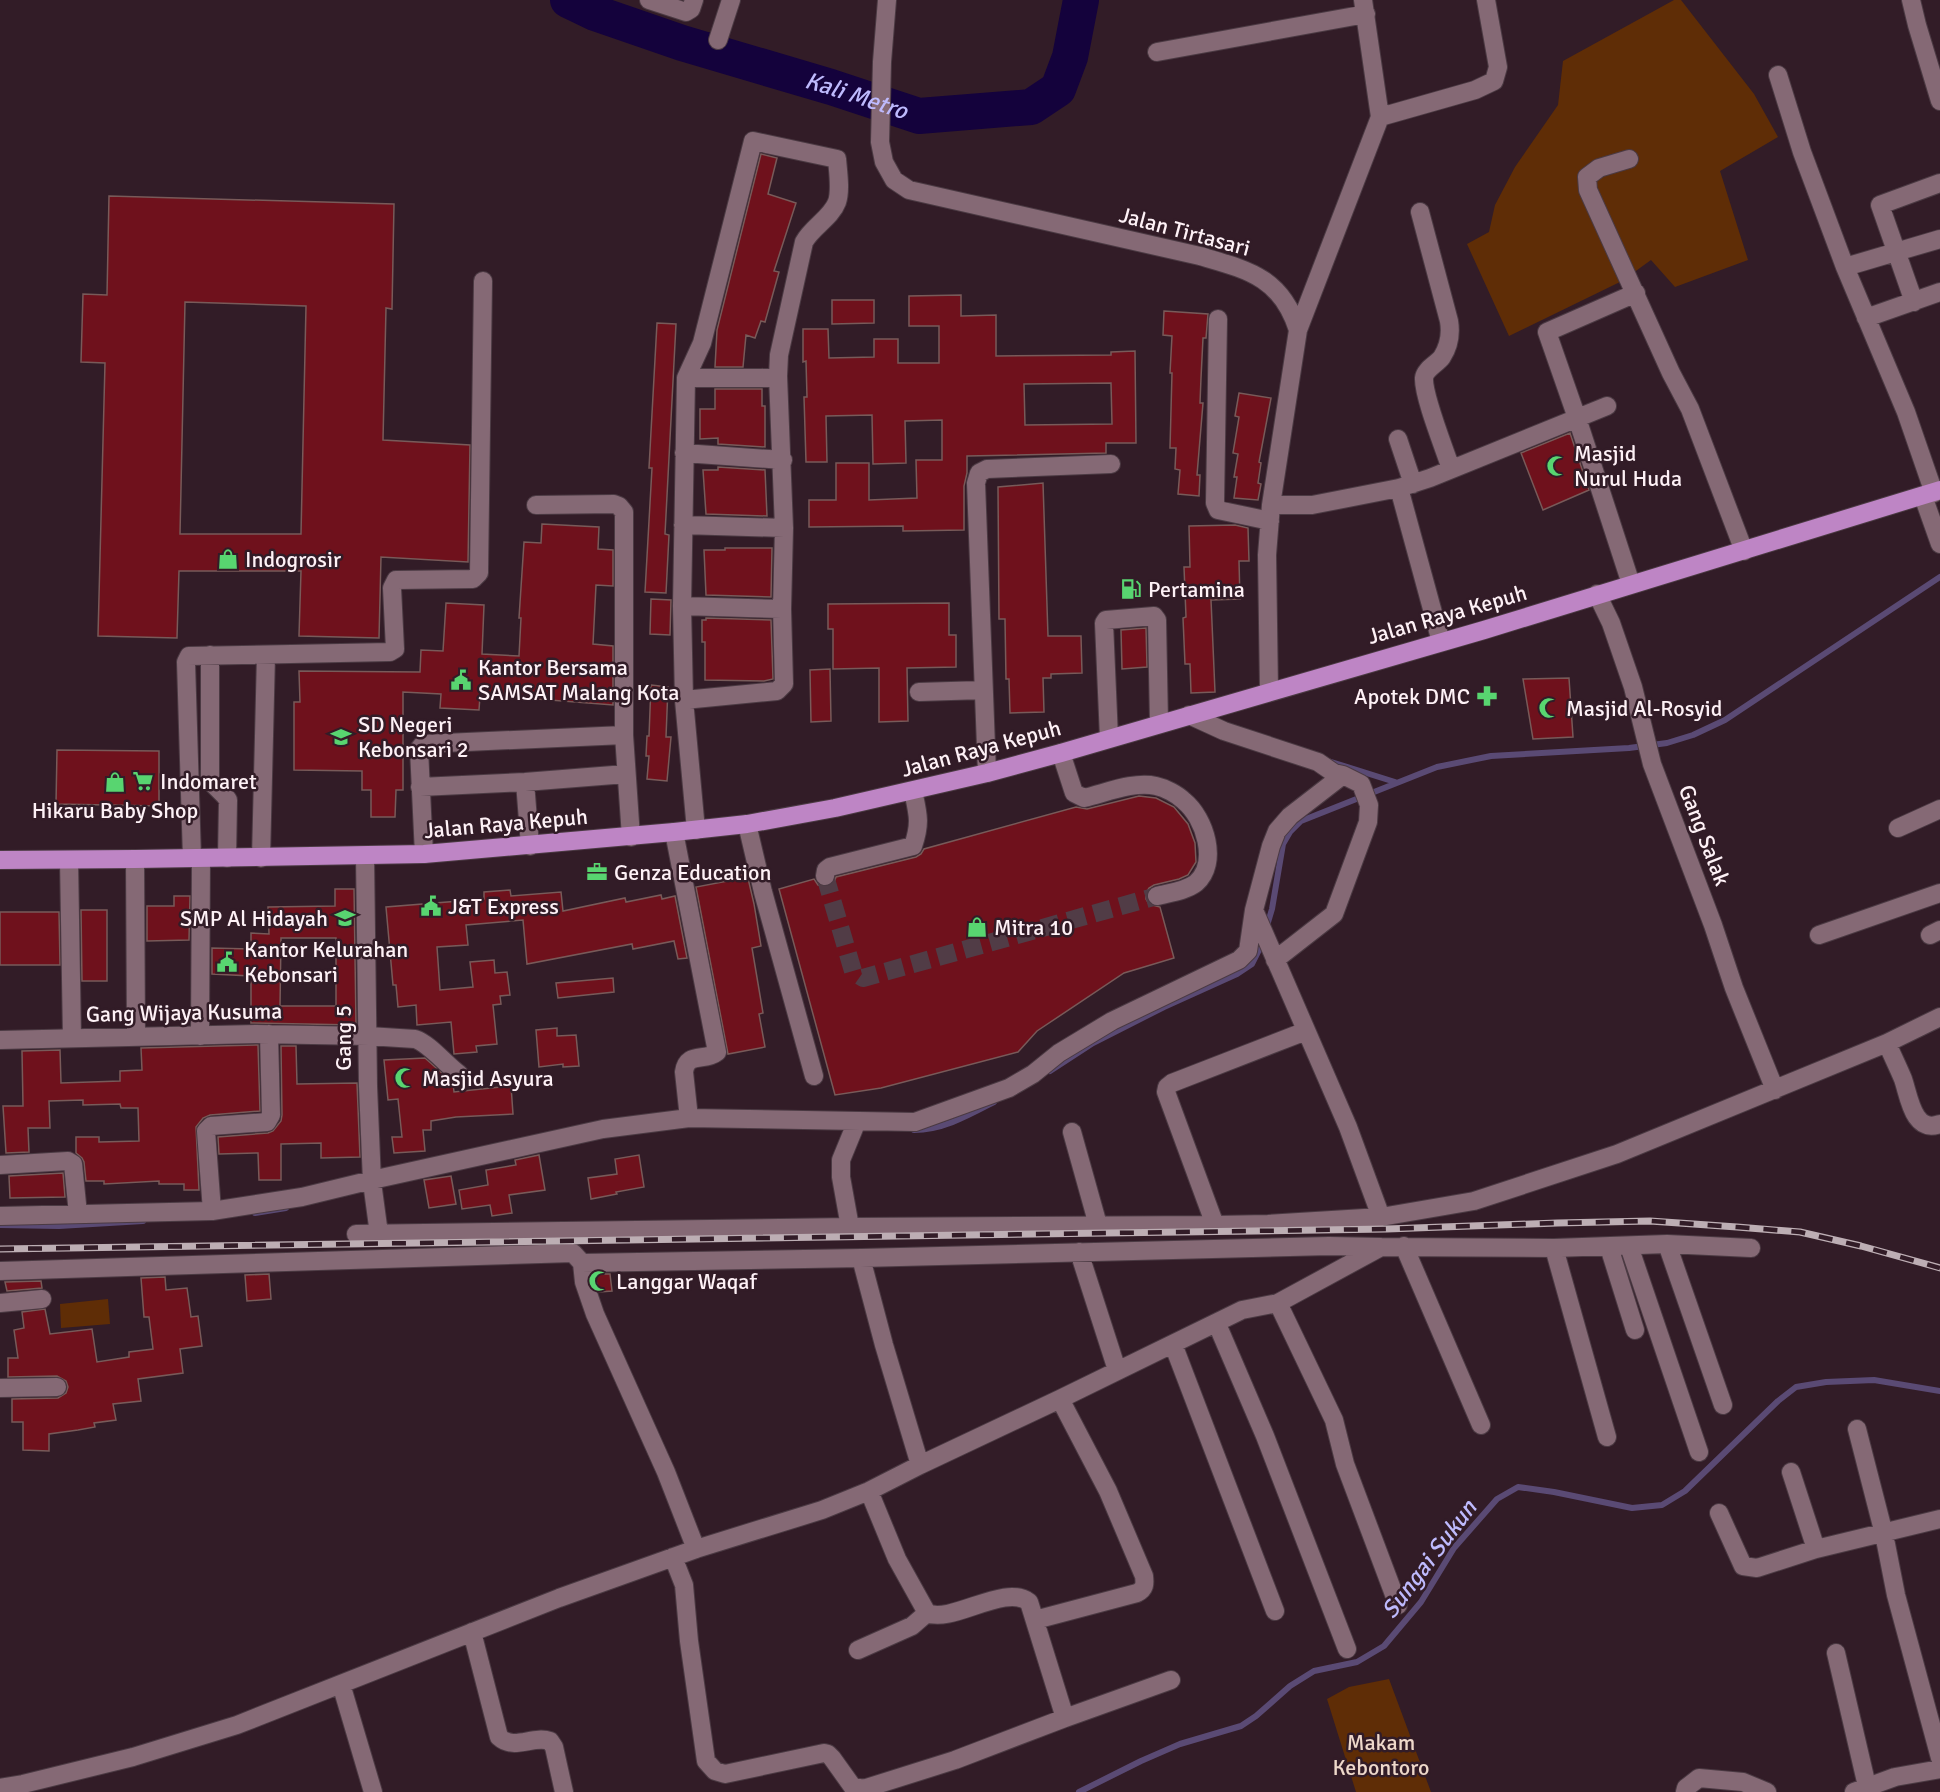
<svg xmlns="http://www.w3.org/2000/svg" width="1940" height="1792" font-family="Signika,sans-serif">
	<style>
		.green { fill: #5f2d06 }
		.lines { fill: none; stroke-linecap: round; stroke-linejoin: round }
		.stream { stroke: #5a4a74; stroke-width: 6 }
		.river { stroke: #14023c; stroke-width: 36 }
		.building { fill: #6f111c; stroke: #785a59; stroke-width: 1.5; fill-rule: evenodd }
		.minor-tunnel { stroke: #513c46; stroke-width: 18; stroke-dasharray: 18 9; stroke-linecap: butt }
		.minor-casing { stroke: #4b3a43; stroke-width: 20 }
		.major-casing { stroke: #4b3a43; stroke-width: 20 }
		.minor { stroke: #856975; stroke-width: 18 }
		.major { stroke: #be85c5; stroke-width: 18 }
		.rail-casing { stroke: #bdaeb4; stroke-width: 7 }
		.rail { stroke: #321c27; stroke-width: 4.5; stroke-dasharray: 14; stroke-linecap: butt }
		.labels { text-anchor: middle; stroke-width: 5; stroke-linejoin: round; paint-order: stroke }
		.street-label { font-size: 22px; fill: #fef1f6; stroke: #321c27 }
		.poi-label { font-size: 22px; fill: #fef1f6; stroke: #321c27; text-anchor: start }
		.park-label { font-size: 22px; fill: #eed8ca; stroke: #321c27 }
		.water-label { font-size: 24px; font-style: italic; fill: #bebafd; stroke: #321c27 }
	</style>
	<rect width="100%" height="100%" fill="#321c27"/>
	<path class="green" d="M1674,0H1681L1754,94L1778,137L1720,171L1748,260L1675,287L1651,260L1622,281L1509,336L1467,244L1489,232L1495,205L1515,167L1558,105L1563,61Z
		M108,1299L110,1324L61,1328L60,1304Z
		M1389,1679L1431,1792H1356L1327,1699L1349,1687Z"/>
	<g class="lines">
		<path class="stream" d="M1328,761L1395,782
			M1266,929L1272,909L1283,844L1290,832L1301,821L1437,767L1491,756L1629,748L1667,743L1693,735L1725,720L1940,577
			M1050,1071L1093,1043L1164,1007L1237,974L1252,964L1263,942
			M914,1130C943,1130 969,1115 994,1102
			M255,1213L286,1208
			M0,1225L59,1226L143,1221
			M1079,1792L1141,1761L1180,1744L1241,1726L1256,1716L1290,1686L1314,1671L1357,1662L1384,1646L1421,1602L1454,1548L1497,1499L1518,1487L1554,1492L1632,1508L1662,1505L1685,1491L1778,1401L1796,1387L1826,1382L1874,1380L1940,1391"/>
		<path class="river" id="s1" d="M568,0L595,13L682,43L831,87L919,116L1031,107L1058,89L1070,57L1081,0"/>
	</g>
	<path class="building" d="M761,154L777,158L768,194L796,203L774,271L779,272L765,322L761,321L755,338L746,335L743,367H715L717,330Z
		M109,196L394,204L392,309L386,308L383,440L470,445L468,562L381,557L379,638L299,636L301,571H179L177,638L98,636L105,363L81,362L83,294L107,295ZM185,302L306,306L301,534H180Z
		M961,295V316L996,315V356L1111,355V352L1135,351L1136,443H1106V453L967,456V473L964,486V530L903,531V526L809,527V500H836V463H869V500L917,498L916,460H942V420L905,421L906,463L873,464L872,415L826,416L827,462H806L804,397H807L806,361L803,362V329H828L829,358L874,357V339H898V363H939V326H909V296ZM1111,383L1112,424L1025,425L1024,384Z
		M832,300H874V323L832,324Z
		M1164,311L1208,314L1206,338H1203L1201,378L1200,403H1203L1197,475H1200L1199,496L1178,494L1180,470L1175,469L1176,448H1170L1172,373H1170L1172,336L1163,335Z
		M657,323L676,324L665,534L669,535L666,593L645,592L652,468H649Z
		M715,389H762V406H765V447L718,444V438L700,439V409H715Z
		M1239,393L1271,398L1259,462L1261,463L1258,483L1261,484L1258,500L1234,498L1237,477H1234L1238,454L1233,453L1239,417L1235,416Z
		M1570,433L1589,490L1543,510L1521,453Z
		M718,467L765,470L767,516L706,514L703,470H718Z
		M1043,483L1048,636H1081L1082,673L1051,674V678H1043L1044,712L1010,713L1009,679H1006L1005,619H999L998,487Z
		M542,524L599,527L598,549L613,550V586L596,585L593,644L613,646V705L500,696V697L480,696L479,710L440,708L441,694L403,692V790H396L395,817H371V790H362V771L294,770V702H300L299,671L420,672L421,650L443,651L446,603L484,605L482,654L519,656L521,618H519L524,542L541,543Z
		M1235,525L1248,528L1249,561H1239L1240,599L1211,600L1215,692L1191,693L1190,664H1185L1183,618L1186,617L1184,567H1190L1189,526Z
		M725,548H772L771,597L706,595L704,550H725Z
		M651,599L671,600L670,635L650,634Z
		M949,603V635H956V667L907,668L908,721L879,722V668L833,669V629H828V604Z
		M706,618L771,620L773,679L764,681L705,680V642H702V620H706Z
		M1146,628L1147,667L1122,669L1121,630Z
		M830,669L831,721L811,722L810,670Z
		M1569,678L1573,737L1533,739L1523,679Z
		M651,685L668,687L666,737H671L667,781L647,779L649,756H646L647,736H649Z
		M57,750L159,751V806L56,804Z
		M1139,796L1156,798L1174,807L1188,824L1195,843L1196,862L1188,875L1179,879L1154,885L1149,888L1146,893V899L1149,904L1160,907L1174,958L1124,973L1037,1031L1018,1052L881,1088L835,1095L779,889L814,879L818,885L828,887L834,883L836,877L916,857L921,854L924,849L1076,807L1087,809Z
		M747,874L754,904L761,946L752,948L763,1013L759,1014L765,1047L728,1054L696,887L728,881L727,877Z
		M335,889H354L356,1025L251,1023V976L212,974V948L251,949V933L269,934L268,907L335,906ZM281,938H336V1006H280Z
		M510,890L511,896L561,892L563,911L625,898L626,902L661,895L662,899L675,896L687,958L678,959L674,941L633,949L632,944L527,964L523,920L466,925L468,945L437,947L440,990L473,987L470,962L494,960L495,973L507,972L510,995L500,996L501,1004L493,1005L497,1044L476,1046L477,1052L454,1054L451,1022L417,1025L416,1005L398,1007L396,985H393L386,907L484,899V892Z
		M174,896H190L189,940L147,941V906H174Z
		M81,910H107V981H82Z
		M0,912H59L60,965H0Z
		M613,978L614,992L558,998L556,983Z
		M557,1028V1036L576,1035L579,1066L563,1067V1064L539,1067L536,1030Z
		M258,1045L260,1111L210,1115L203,1118L196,1127L199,1190H184V1184H159V1181L104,1184V1181H86L84,1162L82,1158L76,1153V1137H99V1142L139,1141L138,1108H121L120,1104L83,1105V1100L49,1101L50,1128H28L29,1152L6,1153L3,1106H23L22,1051L60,1050L61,1083L120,1081V1071L142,1070L141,1048Z
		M281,1046H296L297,1084L357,1083L360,1157L321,1158V1143L281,1144V1180H259L258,1153L219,1154L218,1137L268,1133L273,1131L281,1121L282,1115Z
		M425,1058L453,1083L454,1092L511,1086L513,1114L456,1117L431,1121V1130H423L425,1151L394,1153L392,1137H402L398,1099L388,1100L384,1060Z
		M539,1155L545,1190L509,1195L512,1213L492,1216L490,1205L462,1209L459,1190L488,1185L486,1170L516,1165L515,1160Z
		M639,1155L644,1187L616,1192L617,1194L591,1199L588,1178L617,1174L615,1159Z
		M63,1173L65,1197L10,1198L9,1176Z
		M451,1176L456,1204L429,1208L424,1180Z
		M269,1274L271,1299L247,1301L245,1275Z
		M594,1274H610L612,1291L599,1292Z
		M165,1277L166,1290L187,1288L191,1317L198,1316L202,1346L180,1349L183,1373L138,1379L141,1401L113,1404L116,1420L94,1423L95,1427L78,1430L49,1434V1451L23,1450V1422H12V1399L58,1398L66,1393L68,1387L66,1381L57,1376L8,1377V1358H18L14,1330L24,1328L22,1312L45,1309L50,1334L92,1329L97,1362L129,1357V1352L153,1349L149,1317H144L141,1278Z
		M41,1281L42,1288L7,1291L5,1282Z"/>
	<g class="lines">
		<path class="minor-tunnel" d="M825,876L853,971L863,978L1157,896"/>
		<g class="minor-casing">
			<path id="minor" d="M649,0L686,12L691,9L694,0
				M887,0L882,62L880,142L884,162L894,180L909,190L1200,256C1248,270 1281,277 1298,330L1271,505L1267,555L1269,691
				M1911,0L1917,25L1940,101
				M718,40L731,0
				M1157,52L1366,14
				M1778,75L1802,152L1845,267L1906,412L1934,493
				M1380,117L1475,90L1494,81L1498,67L1486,0
				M1629,159L1599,168L1587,177L1588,190L1671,373L1690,409L1744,551
				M1420,212L1449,321C1451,333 1449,346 1442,357C1437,364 1425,369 1424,378C1423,396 1445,450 1451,469
				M1845,267L1940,239
				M1914,302L1880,205L1940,183
				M1866,318L1940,292
				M1218,319L1215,503L1218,510L1270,521
				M1298,330L1380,117L1363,0
				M686,378H762L778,376
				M1398,439L1413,484
				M684,453L783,460
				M1399,488L1441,642
				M1923,496L1940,544
				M536,505L614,504L619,506L624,512V735L631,837
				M1271,505H1312L1399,488L1430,478L1607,406
				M683,525L784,528
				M1631,584L1577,418L1547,332L1636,293
				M1597,594L1611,623L1633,687L1652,764L1713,925L1734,988L1775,1090
				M682,606L782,609
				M210,655V781L225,796L228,800L227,858
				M919,692L983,690
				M684,700L777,691L784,684L782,609L784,528L778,376L779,355L804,242C812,227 831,218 837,202C841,190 838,172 837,159L753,141L702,343L686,378L682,606L684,700L696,830
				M1189,715L1224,731L1318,762L1334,773L1343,775L1290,816L1277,831L1271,846L1254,910L1348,1127L1381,1217
				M1109,738L1104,623L1106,620L1154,616L1157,620L1159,723
				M1061,753L1074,793L1084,798C1106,793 1133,781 1156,786C1165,788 1177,794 1184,801C1205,818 1219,863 1196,883C1186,891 1168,893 1157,896
				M987,773L976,483L979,473L987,469L1111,464
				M525,782L530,846
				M420,787L525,782L626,774
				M747,824L763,892L814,1076
				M1898,828L1940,809
				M674,832L717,1052C705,1062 687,1051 684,1072L689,1118
				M424,854L419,749L423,744L624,735
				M365,856L368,1086L372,1182L379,1234
				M192,858L186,662L189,656L390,652L395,649L392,588L396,580L473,579L479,573L483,281
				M261,858L266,655
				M135,859L136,1037
				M69,860L72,1038
				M825,876L826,870L830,867L913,846C921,823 918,814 913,791
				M1819,935L1940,893
				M1930,935L1940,930
				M1275,960L1334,914L1368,822L1369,805L1361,784L1343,775
				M1306,1031L1172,1083L1167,1087L1166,1092L1215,1225L1268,1224L1381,1217L1474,1201L1617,1154L1887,1043L1940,1017
				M200,1036L201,858
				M0,1040L256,1034L368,1036L415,1039C430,1044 445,1064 459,1074
				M1887,1043C1892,1055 1898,1067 1903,1079C1909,1096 1913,1134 1940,1124
				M1072,1132L1098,1225
				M0,1165L68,1161L73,1164L78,1214
				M212,1211L206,1131L211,1126L267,1122L271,1115L269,1034
				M0,1216L212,1211L302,1197L372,1180L603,1129L689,1118L915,1122L1009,1088L1033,1074L1059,1053L1112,1021L1239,960L1248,951L1254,910
				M850,1227L841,1177V1160L857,1121
				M356,1234L850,1227L1215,1225
				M1667,1244L1723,1405
				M1404,1246L1481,1425
				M1629,1246L1699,1452
				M1609,1247L1635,1330
				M1554,1248L1607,1437
				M1079,1252L1117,1370
				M861,1258L884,1345L920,1465
				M582,1263L861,1258L1329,1246L1381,1247
				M0,1271L573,1253L582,1263L584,1282L595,1314L666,1472L696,1549
				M0,1303L42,1299
				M1278,1303L1334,1420L1345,1464L1398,1605
				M1217,1324L1265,1436L1347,1649
				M1173,1344L1275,1611
				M0,1388L57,1387
				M1857,1429L1884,1534L1896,1595L1940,1758
				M1791,1472L1816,1549
				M869,1491L897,1559L927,1613C952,1624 1005,1583 1029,1602L1065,1718L1171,1680
				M1719,1513L1743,1566L1757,1568L1816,1549L1940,1519
				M673,1557L684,1585L689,1641L706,1761L715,1771L725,1774L824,1753L828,1754L832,1758L852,1786L863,1789L955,1760L1065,1718
				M1035,1620L1137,1593C1145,1589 1145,1584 1144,1576L1108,1491L1060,1399
				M472,1632L499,1737C514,1751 533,1735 550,1741L554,1747L564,1792
				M858,1650L912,1626L927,1613
				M1836,1653L1867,1786
				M341,1684L373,1792
				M0,1788L23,1784L133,1757L237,1725L559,1598L696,1549L822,1510L869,1491L920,1465L1060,1399L1242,1310L1278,1303L1381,1247L1554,1248L1667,1244L1751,1248
				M1685,1792L1686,1788L1699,1778L1743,1782L1767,1792
				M1854,1792L1895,1777L1940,1769"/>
		</g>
		<g class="major-casing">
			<path id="major" d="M0,860L135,859L424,854L674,832L747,824L835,808L987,773L1061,753L1484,630L1940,490"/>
		</g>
		<use href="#minor" class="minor"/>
		<use href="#major" class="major"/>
		<g class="rail-casing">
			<path id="rail" d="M0,1249L1387,1229L1557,1223L1650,1221L1737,1227L1800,1232L1861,1246L1940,1268"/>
		</g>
		<use href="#rail" class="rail"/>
	</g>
	<defs>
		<g id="mosque-bare" transform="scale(1.62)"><path d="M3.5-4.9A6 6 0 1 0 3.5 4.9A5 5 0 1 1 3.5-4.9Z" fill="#58d570" stroke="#321c27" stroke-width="2.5" paint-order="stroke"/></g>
		<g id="shop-bare" transform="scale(1.62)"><path d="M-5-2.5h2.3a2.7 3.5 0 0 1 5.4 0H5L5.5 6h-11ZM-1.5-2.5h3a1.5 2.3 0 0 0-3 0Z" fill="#58d570" stroke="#321c27" stroke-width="2.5" paint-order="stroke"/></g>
		<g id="fuel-bare" transform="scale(1.62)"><path d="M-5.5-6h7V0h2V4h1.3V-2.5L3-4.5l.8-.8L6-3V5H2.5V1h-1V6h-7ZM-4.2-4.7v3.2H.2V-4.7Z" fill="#58d570" stroke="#321c27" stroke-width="2.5" paint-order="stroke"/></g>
		<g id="civic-bare" transform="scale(1.62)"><path d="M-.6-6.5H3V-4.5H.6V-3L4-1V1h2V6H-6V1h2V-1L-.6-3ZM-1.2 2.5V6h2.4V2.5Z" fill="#58d570" stroke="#321c27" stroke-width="2.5" paint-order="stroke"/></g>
		<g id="pharmacy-bare" transform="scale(1.62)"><path d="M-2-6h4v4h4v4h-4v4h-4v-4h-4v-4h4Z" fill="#58d570" stroke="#321c27" stroke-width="2.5" paint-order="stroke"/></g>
		<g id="school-bare" transform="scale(1.62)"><path d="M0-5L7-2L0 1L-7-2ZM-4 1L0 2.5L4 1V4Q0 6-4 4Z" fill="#58d570" stroke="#321c27" stroke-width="2.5" paint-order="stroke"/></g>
		<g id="supermarket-bare" transform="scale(1.62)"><path d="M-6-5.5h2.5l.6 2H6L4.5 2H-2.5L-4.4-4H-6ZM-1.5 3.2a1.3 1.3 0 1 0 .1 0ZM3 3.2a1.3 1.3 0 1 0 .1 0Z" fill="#58d570" stroke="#321c27" stroke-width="2.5" paint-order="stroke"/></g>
		<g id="office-bare" transform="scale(1.62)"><path d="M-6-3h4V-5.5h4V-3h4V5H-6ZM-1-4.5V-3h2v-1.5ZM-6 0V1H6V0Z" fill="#58d570" stroke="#321c27" stroke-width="2.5" paint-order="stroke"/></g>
	</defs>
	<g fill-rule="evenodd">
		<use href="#mosque-bare" x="1557" y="466"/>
		<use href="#shop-bare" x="228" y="559"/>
		<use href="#fuel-bare" x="1131" y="589"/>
		<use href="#civic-bare" x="461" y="680"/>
		<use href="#pharmacy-bare" x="1487" y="696"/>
		<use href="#mosque-bare" x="1549" y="708"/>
		<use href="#school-bare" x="341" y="737"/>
		<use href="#supermarket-bare" x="143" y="781"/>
		<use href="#shop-bare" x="115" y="782"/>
		<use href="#office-bare" x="597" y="872"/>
		<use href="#civic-bare" x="431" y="906"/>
		<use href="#school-bare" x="345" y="918"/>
		<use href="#shop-bare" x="977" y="927"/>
		<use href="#civic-bare" x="227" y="962"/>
		<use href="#mosque-bare" x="405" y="1078"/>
		<use href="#mosque-bare" x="599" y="1281"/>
	</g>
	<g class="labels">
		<g class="street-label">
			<text transform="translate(1185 231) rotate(15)" y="8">Jalan Tirtasari</text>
			<text transform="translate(1447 614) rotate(-16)" y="8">Jalan Raya Kepuh</text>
			<text transform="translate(981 748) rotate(-15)" y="8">Jalan Raya Kepuh</text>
			<text transform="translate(506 823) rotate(-5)" y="8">Jalan Raya Kepuh</text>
			<text transform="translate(1705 835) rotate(69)" y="8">Gang Salak</text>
			<text transform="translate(184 1012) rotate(-1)" y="8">Gang Wijaya Kusuma</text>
			<text transform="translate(343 1038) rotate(-90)" y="8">Gang 5</text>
		</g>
		<g class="poi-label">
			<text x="1574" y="461">Masjid<tspan x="1574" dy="25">Nurul Huda</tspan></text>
			<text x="245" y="567">Indogrosir</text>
			<text x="1148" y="597">Pertamina</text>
			<text x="478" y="675">Kantor Bersama<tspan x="478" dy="25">SAMSAT Malang Kota</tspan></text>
			<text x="1470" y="704" text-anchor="end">Apotek DMC</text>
			<text x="1566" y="716">Masjid Al-Rosyid</text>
			<text x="358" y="732">SD Negeri<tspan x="358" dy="25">Kebonsari 2</tspan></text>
			<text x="160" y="789">Indomaret</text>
			<text x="115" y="818" text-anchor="middle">Hikaru Baby Shop</text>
			<text x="614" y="880">Genza Education</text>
			<text x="448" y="914">J&amp;T Express</text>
			<text x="328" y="926" text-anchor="end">SMP Al Hidayah</text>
			<text x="994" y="935">Mitra 10</text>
			<text x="244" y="957">Kantor Kelurahan<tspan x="244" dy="25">Kebonsari</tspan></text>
			<text x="422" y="1086">Masjid Asyura</text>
			<text x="616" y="1289">Langgar Waqaf</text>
		</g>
		<g class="park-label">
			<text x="1381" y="1750">Makam<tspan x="1381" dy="25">Kebontoro</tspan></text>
		</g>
		<g class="water-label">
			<text dy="8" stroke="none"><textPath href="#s1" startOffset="304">Kali Metro</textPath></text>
			<text transform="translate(1429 1559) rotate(-53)" y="8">Sungai Sukun</text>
		</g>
	</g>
</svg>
